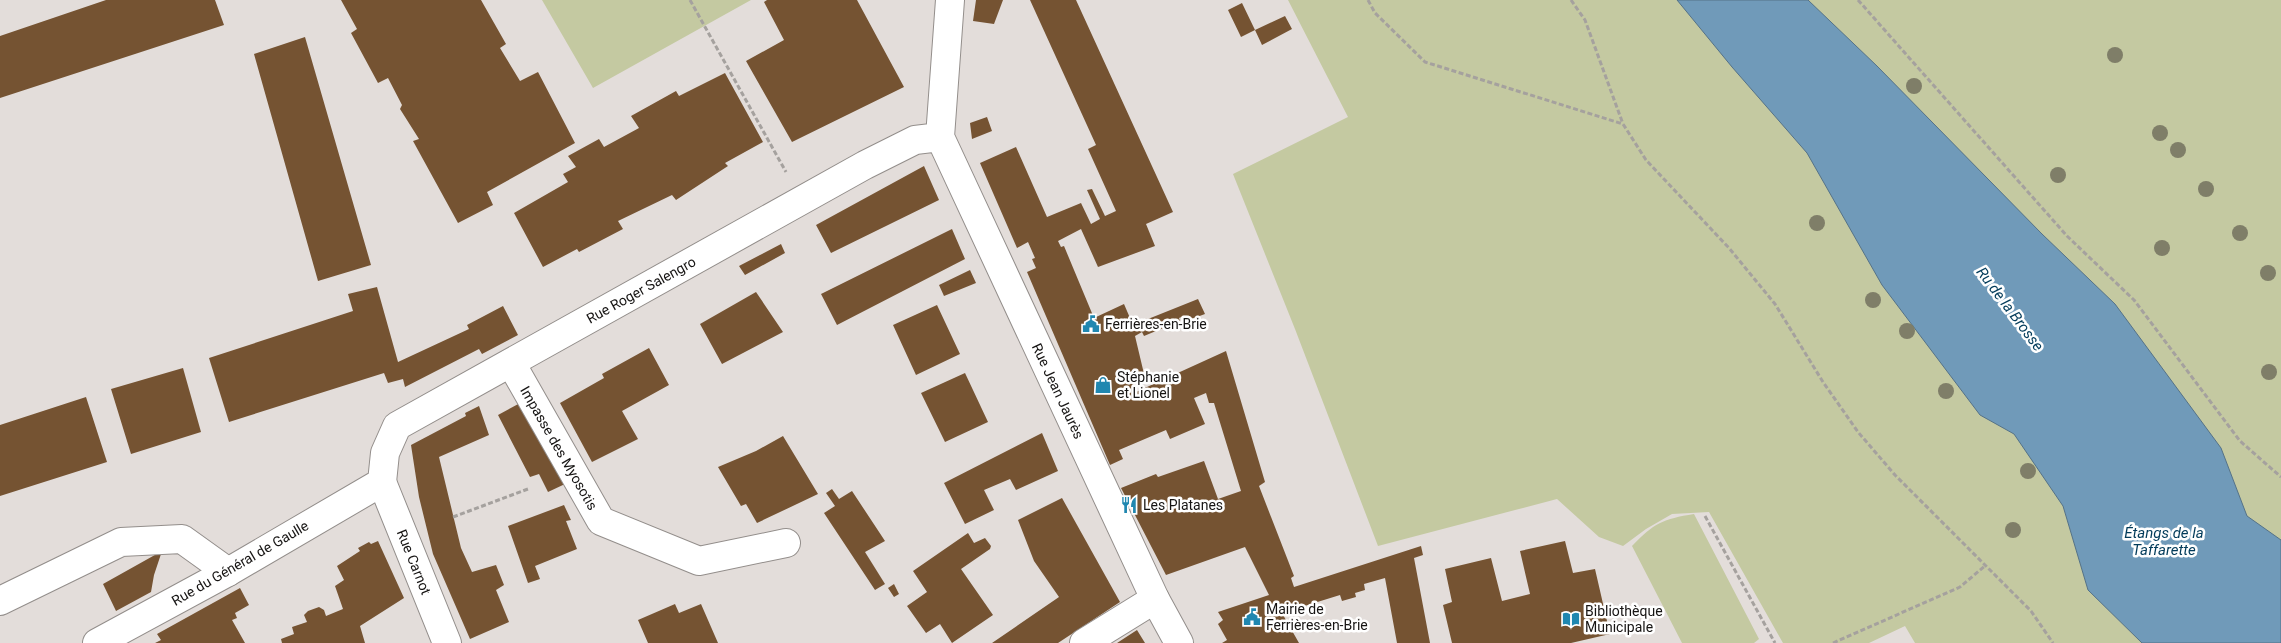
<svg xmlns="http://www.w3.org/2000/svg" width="2281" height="643" font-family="Roboto,sans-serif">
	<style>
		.green { fill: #c4c9a1 }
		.water { fill: #709ab9; stroke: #557287 }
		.building { fill: #755332 }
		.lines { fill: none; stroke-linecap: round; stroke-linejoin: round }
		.minor-casing { stroke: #938e8b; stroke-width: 30 }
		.major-casing { stroke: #938e8b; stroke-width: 30 }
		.path { stroke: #a5a19e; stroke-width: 3; stroke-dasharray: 5 2.5; stroke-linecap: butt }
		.minor { stroke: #fff; stroke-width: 28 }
		.major { stroke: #fff; stroke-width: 28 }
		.tree { fill: #7f7e68 }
		.labels { text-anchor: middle; stroke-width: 5; stroke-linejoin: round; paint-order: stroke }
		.street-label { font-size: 14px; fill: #161413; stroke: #fff }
		.poi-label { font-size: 14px; fill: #161413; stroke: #fff; text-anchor: start }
		.water-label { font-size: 15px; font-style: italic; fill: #023b5a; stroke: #fff }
	</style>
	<rect width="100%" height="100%" fill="#e3ddda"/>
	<path class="green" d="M542,0H751L593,88Z
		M1288,0H2281V643H1915L1905,626L1869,643H1783L1709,512L1672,514L1646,529L1623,546L1599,537L1557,499L1378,546L1295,329L1233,174L1348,117Z
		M1694,514L1759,639L1754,643H1682L1632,546C1654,523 1663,519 1694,514Z"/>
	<path class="water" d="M1677,0H1808L1877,66L2042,234L2115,304L2221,448L2247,516L2281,540V643H2142L2088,590L2063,506L2014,434L1980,415L1882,285L1807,153L1732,67Z"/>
	<path class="building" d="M106,0H215L224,25L0,98V36Z
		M341,0H481L506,44L500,48L520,81L538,72L575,143L487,192L493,205L458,223L413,141L419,139L400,109L402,105L388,78L378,83L351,33L357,29Z
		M767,0H857L904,87L792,142L746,61L784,40L764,2Z
		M976,0H1003L994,24L973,21Z
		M1030,0H1076L1173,212L1146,224L1155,246L1098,267L1081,229L1058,241L1061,247L1064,246L1094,318L1124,304L1133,325L1198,299L1205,314L1186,321L1184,316L1179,318L1180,321L1144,336L1142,332L1135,336L1145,378L1132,385L1136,392L1226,351L1265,482L1259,486L1294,576L1291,578L1294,587L1421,546L1423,555L1414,558L1430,643H1397L1385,578L1364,584L1365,590L1355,593L1356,597L1342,601L1340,595L1282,613L1299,643H1222L1227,640L1218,624L1223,620L1218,612L1269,595L1245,547L1166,575L1121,488L1156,474L1158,477L1204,461L1218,499L1241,491L1214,403H1209L1206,393L1194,398L1205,424L1170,439L1166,430L1119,450L1123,459L1110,465L1027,272L1036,268L1032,259L1035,258L1028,242L1017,248L980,163L1016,147L1047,217L1081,203L1091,224L1100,219L1087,190L1092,189L1105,216L1116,211L1088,149L1096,145Z
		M1242,3L1255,30L1241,37L1228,10Z
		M1285,16L1292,29L1262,45L1255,30Z
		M305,37L371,265L318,281L254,54Z
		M725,73L763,142L725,163L728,166L676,200L672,195L618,221L623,229L579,252L577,249L543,267L514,213L568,182L563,174L576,167L568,156L599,139L604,147L639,128L631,116L676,91L679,96Z
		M987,117L992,131L972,139L970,123Z
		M924,166L939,200L831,253L816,225Z
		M952,229L965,259L837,325L821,294Z
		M781,244L785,253L745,275L739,266Z
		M970,270L976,283L944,296L939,285Z
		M377,287L398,362L469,329L467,325L503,306L518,335L482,354L479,349L405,387L403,379L388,383L384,373L229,422L209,358L353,311L348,294Z
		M756,292L783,332L722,364L700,324Z
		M937,305L960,354L916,375L893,325Z
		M649,348L669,385L622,411L638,439L592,462L560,403L604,378L602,374Z
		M183,368L201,432L131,454L111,389Z
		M965,373L988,422L945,442L921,393Z
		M86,397L107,462L0,496V425Z
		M522,402L565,484L548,492L539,474L530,477L498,415Z
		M479,406L489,435L439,457L461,548L472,572L496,565L504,585L496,590L509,622L470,639L433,554L419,497L411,445L466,416L465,413Z
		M1042,433L1058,471L1016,490L1010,479L984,490L994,510L965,524L944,483Z
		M783,436L818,494L757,523L746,504L741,506L718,467L756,451Z
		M832,489L839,499L852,491L885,541L865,552L885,584L875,590L824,513L835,506L826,493Z
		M1062,498L1120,602L1058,643H992L1059,597L1034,561L1018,520Z
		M564,505L571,520L566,521L577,549L535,566L540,579L528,583L508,526Z
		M968,533L974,543L985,538L991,546L990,549L961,569L993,615L952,643L940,624L926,633L907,606L927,592L913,571Z
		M378,541L404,598L360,626L365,643H282L281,639L294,634L292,627L307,622L304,615L308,611L319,607L324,610L326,616L343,609L335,586L344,580L337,566L360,551L358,548L369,542L371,544Z
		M1565,541L1573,573L1595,569L1610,634L1571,643H1452L1443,605L1452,602L1445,569L1491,558L1502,601L1530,594L1520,551Z
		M162,551L154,575L151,592L116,611L103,584Z
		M894,584L899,594L894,597L888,588Z
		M240,588L249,605L235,613L237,618L232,620L245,643H155L161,640L157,634Z
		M675,604L679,613L701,604L718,643H648L638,620Z
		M1137,630L1145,643H1117Z"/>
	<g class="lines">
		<g class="minor-casing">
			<path id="minor" d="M511,363L601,521L699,561L786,543
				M382,482L447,643
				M0,601L121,542L182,539L228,572
				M1084,643L1155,599"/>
		</g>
		<g class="major-casing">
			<path id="major" d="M950,0L940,137L1155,599L1179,643
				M97,643L228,572L382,482L385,453L397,426L865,165L915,140L940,137"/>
		</g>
		<path class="path" d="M690,0L786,172
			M1368,0L1375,13L1425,62L1623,124L1646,160L1729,248L1775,304L1823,382L1858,432L1895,475L2031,611L2053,643
			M1571,0L1585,20L1623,124
			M1858,0L2067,236L2134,300L2240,441L2281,477
			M1705,516L1775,643
			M453,517L528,489
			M1833,643L1960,587L1986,565"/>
		<use href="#minor" class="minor"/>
		<use href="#major" class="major"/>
	</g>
	<g class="tree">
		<circle cx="2115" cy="55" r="8"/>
		<circle cx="1914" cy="86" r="8"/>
		<circle cx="2160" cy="133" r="8"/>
		<circle cx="2178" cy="150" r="8"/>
		<circle cx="2058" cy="175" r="8"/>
		<circle cx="2206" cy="189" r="8"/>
		<circle cx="1817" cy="223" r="8"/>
		<circle cx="2240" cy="233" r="8"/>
		<circle cx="2162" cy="248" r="8"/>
		<circle cx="2268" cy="273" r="8"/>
		<circle cx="1873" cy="300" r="8"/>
		<circle cx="1907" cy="331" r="8"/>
		<circle cx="2269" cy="372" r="8"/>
		<circle cx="1946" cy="391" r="8"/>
		<circle cx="2028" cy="471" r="8"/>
		<circle cx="2013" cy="530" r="8"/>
	</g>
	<defs>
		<g id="civic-bare" transform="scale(1.35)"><path d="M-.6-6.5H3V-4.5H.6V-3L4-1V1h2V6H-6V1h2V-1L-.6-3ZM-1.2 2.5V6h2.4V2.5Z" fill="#2087b0" stroke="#fff" stroke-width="2.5" paint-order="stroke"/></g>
		<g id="shop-bare" transform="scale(1.35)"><path d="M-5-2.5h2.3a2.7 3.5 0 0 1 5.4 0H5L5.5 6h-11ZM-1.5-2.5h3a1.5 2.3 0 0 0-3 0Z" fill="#2087b0" stroke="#fff" stroke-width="2.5" paint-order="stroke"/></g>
		<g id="restaurant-bare" transform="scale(1.35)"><path d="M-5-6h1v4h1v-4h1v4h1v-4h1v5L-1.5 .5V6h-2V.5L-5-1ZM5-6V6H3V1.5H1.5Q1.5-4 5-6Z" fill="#2087b0" stroke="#fff" stroke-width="2.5" paint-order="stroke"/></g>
		<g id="library-bare" transform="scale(1.35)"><path d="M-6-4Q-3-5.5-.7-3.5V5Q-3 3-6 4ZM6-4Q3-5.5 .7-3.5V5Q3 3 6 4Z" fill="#2087b0" stroke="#fff" stroke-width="2.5" paint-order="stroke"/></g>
	</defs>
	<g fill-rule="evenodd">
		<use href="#civic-bare" x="1091" y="324"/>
		<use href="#shop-bare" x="1103" y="385"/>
		<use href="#restaurant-bare" x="1129" y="505"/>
		<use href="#civic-bare" x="1252" y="617"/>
		<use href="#library-bare" x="1571" y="619"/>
	</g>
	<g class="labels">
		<g class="street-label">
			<text transform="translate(641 290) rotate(-29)" y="5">Rue Roger Salengro</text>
			<text transform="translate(1058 391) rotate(65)" y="5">Rue Jean Jaurès</text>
			<text transform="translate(559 448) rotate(60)" y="5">Impasse des Myosotis</text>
			<text transform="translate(414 562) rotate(68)" y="5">Rue Carnot</text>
			<text transform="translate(240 563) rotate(-30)" y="5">Rue du Général de Gaulle</text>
		</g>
		<g class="poi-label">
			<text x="1105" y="329">Ferrières-en-Brie</text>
			<text x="1117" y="382">Stéphanie<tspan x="1117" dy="16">et Lionel</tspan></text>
			<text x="1143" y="510">Les Platanes</text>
			<text x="1266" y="614">Mairie de<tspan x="1266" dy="16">Ferrières-en-Brie</tspan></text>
			<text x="1585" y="616">Bibliothèque<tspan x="1585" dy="16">Municipale</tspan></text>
		</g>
		<g class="water-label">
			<text transform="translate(2010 309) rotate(53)" y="5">Ru de la Brosse</text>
			<text x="2164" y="538">Étangs de la<tspan x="2164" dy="17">Taffarette</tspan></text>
		</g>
	</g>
</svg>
